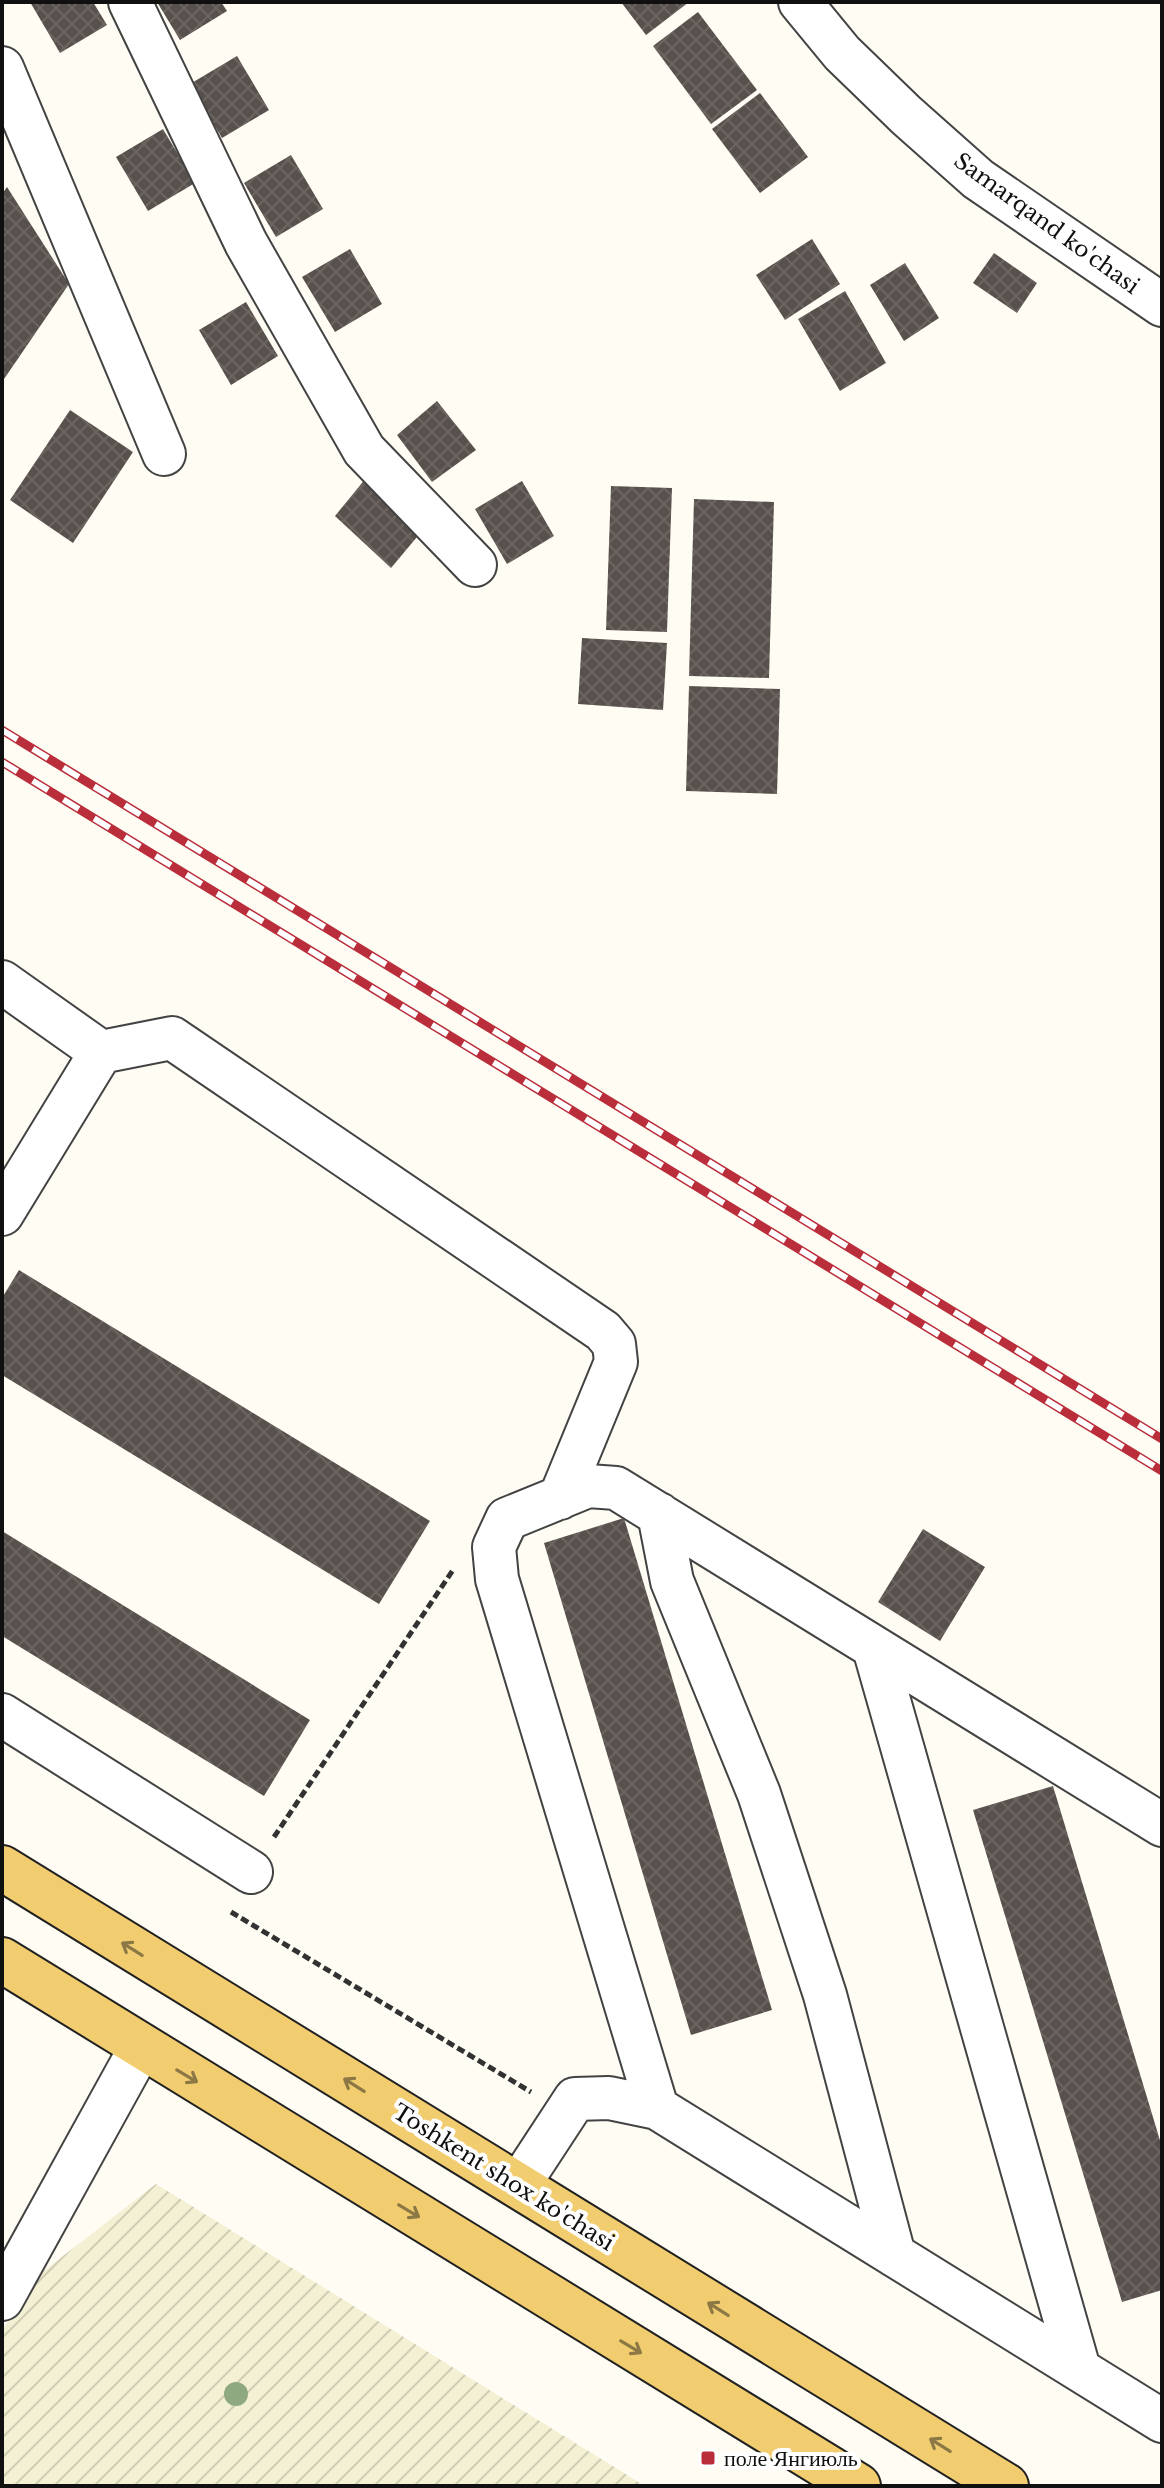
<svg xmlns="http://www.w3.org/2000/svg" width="1164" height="2488" font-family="'Libre Baskerville',serif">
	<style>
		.farmland { fill: url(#farmland-furrows) }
		.building { fill: url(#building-cross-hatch) }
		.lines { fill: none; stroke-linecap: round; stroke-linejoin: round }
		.minor-casing { stroke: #434343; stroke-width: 46 }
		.major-casing { stroke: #212121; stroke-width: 48 }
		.path { stroke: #323232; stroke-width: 5; stroke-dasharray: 8 4; stroke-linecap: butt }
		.minor { stroke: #fff; stroke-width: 42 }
		.major { stroke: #f2cd70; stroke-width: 44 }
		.rail-casing { stroke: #ba2d3a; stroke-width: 9 }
		.rail { stroke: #fff; stroke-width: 6; stroke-dasharray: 18; stroke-linecap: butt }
		.tree { fill: #8ea980 }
		.oneway { stroke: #8c7845 }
		.poi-dot { fill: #ba2d3a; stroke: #fff; stroke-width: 3 }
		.labels { text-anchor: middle; stroke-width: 8; stroke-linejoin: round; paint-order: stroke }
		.street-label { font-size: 22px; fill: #101010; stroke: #fff }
		.poi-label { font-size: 22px; fill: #101010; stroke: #fff; text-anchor: start }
	</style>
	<defs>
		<pattern id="farmland-furrows" width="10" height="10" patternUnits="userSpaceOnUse" patternTransform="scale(2)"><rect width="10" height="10" fill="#f4f0d4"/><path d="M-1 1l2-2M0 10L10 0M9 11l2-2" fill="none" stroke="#d0cdb5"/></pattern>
		<pattern id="building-cross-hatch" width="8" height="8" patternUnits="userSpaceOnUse" patternTransform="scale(2)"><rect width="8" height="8" fill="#58504c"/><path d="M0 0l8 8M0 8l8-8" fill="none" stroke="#6b6561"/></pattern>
	</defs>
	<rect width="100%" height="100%" fill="#fefcf3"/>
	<path class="farmland" d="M156,2184L645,2486H2V2331L36,2277Z"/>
	<path class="building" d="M30,2H93L107,25L60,53Z
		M157,2H221L227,11L180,40Z
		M621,2H689L646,35Z
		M698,12L757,90L711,124L653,46Z
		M237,56L269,110L222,138L190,84Z
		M760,93L808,157L760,193L712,129Z
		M163,129L195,183L148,211L116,157Z
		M291,155L323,209L276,237L244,183Z
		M7,187L69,284L2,382V194Z
		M812,239L840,284L785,320L756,275Z
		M350,249L382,304L335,332L302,277Z
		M994,253L1037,283L1017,313L973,283Z
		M905,263L939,318L904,341L870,285Z
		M845,291L886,363L840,391L798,319Z
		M246,302L278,356L231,385L199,330Z
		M437,401L476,450L432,482L397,435Z
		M70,410L133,452L73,543L10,500Z
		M366,478L422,531L391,568L335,516Z
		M522,481L554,536L507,564L475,509Z
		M611,486L672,488L667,632L606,630Z
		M694,499L774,502L769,678L689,676Z
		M582,638L667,643L663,710L578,704Z
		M689,686L780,689L777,794L686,791Z
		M19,1270L430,1521L379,1604L2,1375V1298Z
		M624,1518L772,2010L691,2035L544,1543Z
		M923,1529L985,1567L940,1641L878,1602Z
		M2,1531L310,1720L264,1796L2,1636Z
		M1053,1786L1162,2147V2290L1122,2302L973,1810Z"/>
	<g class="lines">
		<g class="minor-casing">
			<path id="minor" d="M130,2L246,243L364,450L475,565
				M800,2L842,53L906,115L978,179L1162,305
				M2,68L164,454
				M2,982L101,1052L2,1214
				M101,1052L172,1038L603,1331L614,1344L616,1362L560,1498
				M659,1514L672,1581L759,1794L825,1995L894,2255
				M874,1648L1079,2369
				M2,1715L251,1872
				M657,2108L497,1579L494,1547L507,1519L588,1486L616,1488L1162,1825
				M518,2186L575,2099L609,2098L657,2108L1162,2421
				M2,2299L141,2047"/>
		</g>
		<g class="major-casing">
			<path id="major" d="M2,1868L1006,2486
				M2,1960L858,2486"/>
		</g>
		<path class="path" d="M274,1837L453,1570
			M231,1912L531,2092"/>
		<use href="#minor" class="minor"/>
		<use href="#major" class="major"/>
		<g class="rail-casing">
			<path id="rail" d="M2,730L1162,1439
				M2,762L1162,1471"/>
		</g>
		<use href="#rail" class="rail"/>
	</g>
	<circle class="tree" cx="236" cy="2394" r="12"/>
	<defs><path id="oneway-shaft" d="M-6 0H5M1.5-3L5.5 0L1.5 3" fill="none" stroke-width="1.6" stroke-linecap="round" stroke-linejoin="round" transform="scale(2)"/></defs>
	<g class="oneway">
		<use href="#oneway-shaft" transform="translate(132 1949) rotate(-148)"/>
		<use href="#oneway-shaft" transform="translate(187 2076) rotate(31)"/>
		<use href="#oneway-shaft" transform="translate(354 2085) rotate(-148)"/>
		<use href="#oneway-shaft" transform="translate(409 2211) rotate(31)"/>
		<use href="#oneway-shaft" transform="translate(718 2309) rotate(-148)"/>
		<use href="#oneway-shaft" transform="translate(631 2347) rotate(31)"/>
		<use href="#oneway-shaft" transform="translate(940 2445) rotate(-148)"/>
	</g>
	<rect class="poi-dot" x="700" y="2450" width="16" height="16" rx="4"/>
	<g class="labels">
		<g class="street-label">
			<text transform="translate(1047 223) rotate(36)" y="8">Samarqand ko'chasi</text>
			<text transform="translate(504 2177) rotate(32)" y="8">Toshkent shox ko'chasi</text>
		</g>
		<g class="poi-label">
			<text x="724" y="2466">поле Янгиюль</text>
		</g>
	</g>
	<rect width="1164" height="2488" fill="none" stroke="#101010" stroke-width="8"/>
</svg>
